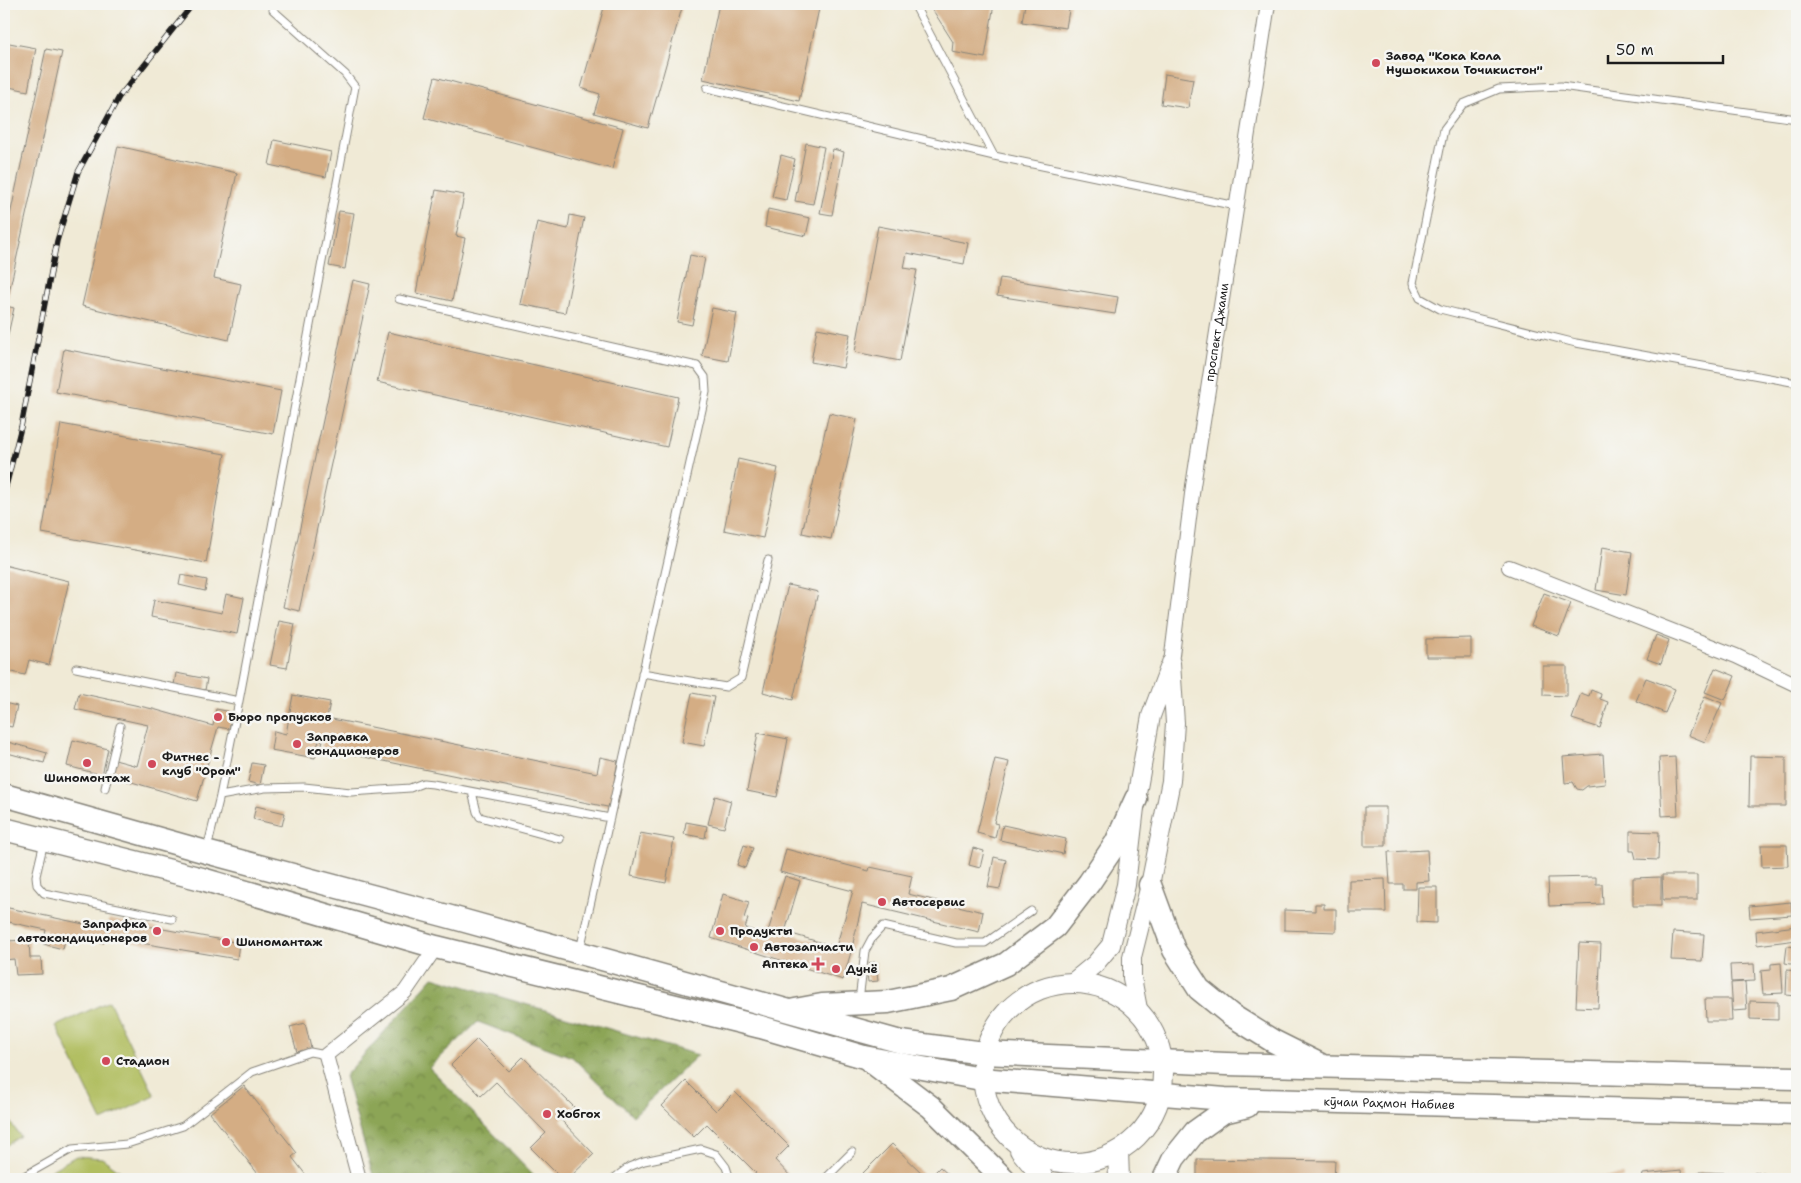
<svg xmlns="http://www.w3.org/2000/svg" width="1801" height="1183" font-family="'Shantell Sans',sans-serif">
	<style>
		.grass { fill: #b1be60; stroke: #666d3e }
		.forest { fill: url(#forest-crowns); stroke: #546039 }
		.building { fill: #d4ad84 }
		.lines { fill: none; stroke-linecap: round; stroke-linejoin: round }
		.service-casing { stroke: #868379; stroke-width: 9 }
		.minor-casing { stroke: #868379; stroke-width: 16 }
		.tertiary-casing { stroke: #868379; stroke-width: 20 }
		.secondary-casing { stroke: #868379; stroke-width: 22 }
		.primary-casing { stroke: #868379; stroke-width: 25 }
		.service { stroke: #fff; stroke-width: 7 }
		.minor { stroke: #fff; stroke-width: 14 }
		.tertiary { stroke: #fff; stroke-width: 18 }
		.secondary { stroke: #fff; stroke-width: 20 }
		.primary { stroke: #fff; stroke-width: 22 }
		.rail-casing { stroke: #1c1c1c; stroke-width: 5.5 }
		.rail { stroke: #f6f6f2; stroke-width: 4; stroke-dasharray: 11; stroke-linecap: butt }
		.poi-dot { fill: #d1495b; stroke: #f6f6f2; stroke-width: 2 }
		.labels { text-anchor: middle; stroke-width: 5; stroke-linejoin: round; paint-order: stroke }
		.poi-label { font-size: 12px; font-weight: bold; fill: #1c1c1c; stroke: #f6f6f2; text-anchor: start }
		.street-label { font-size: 12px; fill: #1c1c1c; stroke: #f6f6f2 }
	</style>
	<defs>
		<pattern id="forest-crowns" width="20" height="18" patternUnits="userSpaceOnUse" patternTransform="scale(1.25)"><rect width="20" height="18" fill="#8ca556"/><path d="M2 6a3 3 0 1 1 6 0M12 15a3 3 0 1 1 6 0" fill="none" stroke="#728646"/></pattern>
	</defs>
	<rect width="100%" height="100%" fill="#f6f6f2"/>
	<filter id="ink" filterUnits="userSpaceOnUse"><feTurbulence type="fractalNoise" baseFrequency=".02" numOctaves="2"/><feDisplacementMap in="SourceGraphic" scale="10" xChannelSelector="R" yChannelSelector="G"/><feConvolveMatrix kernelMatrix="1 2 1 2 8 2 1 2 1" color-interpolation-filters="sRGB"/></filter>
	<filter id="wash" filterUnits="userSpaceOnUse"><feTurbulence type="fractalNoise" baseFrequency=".0096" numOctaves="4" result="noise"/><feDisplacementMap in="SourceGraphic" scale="20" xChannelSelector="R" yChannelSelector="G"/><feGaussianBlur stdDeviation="1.12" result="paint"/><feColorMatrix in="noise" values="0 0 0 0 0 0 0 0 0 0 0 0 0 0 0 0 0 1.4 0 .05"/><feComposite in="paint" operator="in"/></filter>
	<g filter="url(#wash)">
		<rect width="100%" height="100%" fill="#f0ead6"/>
		<path class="grass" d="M109,1001L155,1096L102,1121L56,1026Z
			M4,1113L20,1136L4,1147Z
			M76,1156L102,1158L131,1179H36Z"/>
		<path class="forest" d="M433,977L698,1055L633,1116L572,1057L478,1022L429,1068L538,1179H374L345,1076Z"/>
		<g id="blocks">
			<path class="building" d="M605,4H683L648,128L594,113L600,94L581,88Z
				M719,4H820L799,101L703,79Z
				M929,4H994L985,58L952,52L953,42Z
				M1025,4H1070L1066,28L1022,22Z
				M4,42L36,48L28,91L4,86Z
				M46,49L62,52L6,306L14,308L7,339L4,338V243Z
				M1165,74L1193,79L1188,108L1161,104Z
				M435,77L623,128L612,169L424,118Z
				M274,140L331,152L326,177L269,165Z
				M806,143L824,147L813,204L795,201Z
				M118,146L237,173L214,278L241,284L229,340L82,306Z
				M833,149L844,152L832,215L820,213Z
				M781,155L795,159L786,200L772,197Z
				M436,190L464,195L456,236L465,238L452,301L416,293Z
				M768,209L810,218L806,236L765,227Z
				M339,211L354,213L345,269L329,266Z
				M570,215L584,218L565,313L520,304L537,222L568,229Z
				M878,226L968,243L964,264L907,253L904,268L917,270L900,361L855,352Z
				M690,255L705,258L692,325L677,322Z
				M1000,278L1118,297L1115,314L997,296Z
				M353,280L370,284L299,611L283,607Z
				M712,308L737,313L728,361L702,356Z
				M817,328L850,334L843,368L811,362Z
				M388,332L678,397L667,447L377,382Z
				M64,349L281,391L273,434L56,392Z
				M829,413L857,419L831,539L802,533Z
				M61,424L225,454L206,563L42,533Z
				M738,459L778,468L763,538L724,530Z
				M1602,547L1632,552L1626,595L1596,590Z
				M4,565L69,581L49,665L29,660L25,675L4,670Z
				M181,575L207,580L205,591L179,585Z
				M788,585L818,592L793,700L763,692Z
				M1544,593L1571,603L1559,636L1531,626Z
				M226,594L244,598L237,634L151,617L154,600L222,613Z
				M279,621L295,624L287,668L270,665Z
				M1656,635L1669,640L1661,664L1647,659Z
				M1471,638V657H1426V639Z
				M1543,666H1567V696L1543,695Z
				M1715,668L1735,676L1725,700L1705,692Z
				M176,673L207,679L205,690L174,685Z
				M1646,678L1675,689L1665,713L1636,701Z
				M1591,690L1601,694L1600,699L1608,702L1600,728L1572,719L1581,693L1589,696Z
				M79,693L153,709L213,726L216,709L232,712L229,729L218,727L197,801L111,776L115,760L137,766L148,725L75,709Z
				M692,693L714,697L704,746L682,742Z
				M293,695L330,702L327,718L597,773L600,757L618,761L613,787L621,789L617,809L321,748L323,740H319L315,758L271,750L274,731L286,734Z
				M1705,696L1722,703L1705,742L1688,735Z
				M4,703L17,706L12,727L4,725Z
				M758,733L788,739L777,797L747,791Z
				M73,740L108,749L102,775L67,766Z
				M4,741L47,753L44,763L4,752Z
				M1603,754L1605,784L1587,786L1582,790L1577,789L1573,782L1565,783L1563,757Z
				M1750,756L1786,757V806H1749Z
				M1675,757L1678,815L1662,816L1659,758Z
				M995,759L1009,762L994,823L998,824L995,838L977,833Z
				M252,763L264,765L260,785L248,782Z
				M715,796L731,801L724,828L708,824Z
				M256,806L285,813L282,826L253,819Z
				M1364,807H1386V846H1364Z
				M686,822L707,826L705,838L684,834Z
				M1003,825L1066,839L1063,854L1000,840Z
				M1630,831L1659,832L1658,860L1636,859L1634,851H1630Z
				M640,833L674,839L666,883L631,876Z
				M744,845L753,848L745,868L737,865Z
				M1761,845H1787L1788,866L1762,867Z
				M973,848L984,851L980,868L969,865Z
				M786,849L869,871L870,867L912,876L908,894L983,912L979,932L862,904L851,952L843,980L711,938L723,894L749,902L744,918L748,919L745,928L767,935L785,876L800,881L785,932L836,947L853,891L780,872Z
				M1427,850L1429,881L1416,882V889H1403V884H1390L1388,852Z
				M994,857L1006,860L1000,889L988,887Z
				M1662,875H1697V900H1663Z
				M1596,877V884H1602L1603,904L1549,906L1548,878Z
				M1661,877V906H1633V878Z
				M1385,879L1386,912H1349V880Z
				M1418,887H1437V923L1417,922Z
				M1791,902L1792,915L1750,918L1749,906Z
				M1315,904H1324V909H1336V932L1284,930V910L1315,911Z
				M4,907L107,929L109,919L239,943L237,959L105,937L104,943L66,934L63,949L43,944L46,930L4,921Z
				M1797,926V940L1757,945L1756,931Z
				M1673,932L1704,934L1702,961L1671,960Z
				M29,940L30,958H41L42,974L16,975L14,959L4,960V941Z
				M1579,943L1601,944L1598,1008L1576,1007Z
				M1787,946L1797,947V965L1785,963Z
				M876,962L878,981L868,982L866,963Z
				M1781,963L1783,993L1763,994L1761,971L1771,970V964Z
				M1754,964L1755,981L1731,982L1730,965Z
				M1787,970L1797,971V996L1786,995Z
				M1745,982L1747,1010L1733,1011L1731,983Z
				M1705,999H1731L1732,1021H1706Z
				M1750,1001L1778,1002V1020L1750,1019Z
				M305,1023L311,1048L297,1052L290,1027Z
				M477,1039L509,1071L523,1057L574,1107L561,1120L594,1154L568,1179H562L531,1148L546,1133L496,1082L481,1096L451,1065Z
				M686,1081L716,1111L735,1092L789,1146L775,1160L793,1179H749L756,1173L707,1124L694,1137L662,1106Z
				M244,1086L297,1153L292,1157L309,1179H262L210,1113Z
				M892,1144L928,1179L940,1167L953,1179H868L862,1174Z
				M1197,1159L1335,1161L1334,1179H1197Z
				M1681,1170L1682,1179H1642L1643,1174Z
				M1699,1172L1734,1173V1179H1700Z
				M1755,1172L1790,1177L1789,1179H1752Z
				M1624,1175V1179H1588V1176Z"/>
		</g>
	</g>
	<g filter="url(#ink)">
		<use href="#blocks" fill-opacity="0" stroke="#868379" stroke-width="1"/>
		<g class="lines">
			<g class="service-casing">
				<path id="service" d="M914,4L994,156
					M707,88L994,156L1236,206
					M1797,119L1561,86L1499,89L1463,104L1444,129L1413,283L1420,298L1440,309L1576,343L1797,383
					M399,299L697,366L705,377L706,392L580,950
					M76,668L239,701
					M642,673L726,687L741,678L768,560
					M105,788L120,726
					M472,792L477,812L480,817L560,839
					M220,796L265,788L304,787L351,792L410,788L423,783L433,784L610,818
					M44,842L36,876L37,885L44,893L172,919
					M207,849L220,796L239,701L355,87L345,74L273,10
					M859,1000L865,951L872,938L883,926L956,943H985L1031,911
					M19,1179L72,1149L127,1144L183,1126L252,1072L310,1052L326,1055
					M613,1179L629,1167L644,1161L701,1149L716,1154L726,1167L730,1179
					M825,1179L852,1152"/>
			</g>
			<g class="minor-casing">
				<g id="minor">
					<path d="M1509,567L1736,656L1797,685"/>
					<path id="s1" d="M1171,663L1193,486L1268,4"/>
					<path d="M359,1179L326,1055L405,992L436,947"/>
				</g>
			</g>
			<g class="tertiary-casing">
				<path id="tertiary" d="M1073,982L1095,964L1111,945L1126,885L1136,799L1151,716L1169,668
					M1138,1009L1132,978V957L1150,885L1171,781L1175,723L1171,663"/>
			</g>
			<g class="secondary-casing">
				<path id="secondary" d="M983 1073a90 90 0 1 1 180 0a90 90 0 1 1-180 0Z
					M1020,1150L1044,1179
					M1118,1151L1119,1179"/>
			</g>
			<g class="primary-casing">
				<g id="primary">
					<path d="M4,795L206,852L447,916L901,1042L983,1053L1226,1064L1797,1078"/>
					<path id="s2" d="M4,829L202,879L436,947L761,1027L864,1057L981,1079L1225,1099L1797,1114"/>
					<path d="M1150,885L1174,950L1199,989L1231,1015L1273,1041L1319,1064"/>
					<path d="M795,1010L822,1005L888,1002L951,989L1006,964L1055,927L1089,883L1116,843L1136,799"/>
					<path d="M869,1060L931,1107L1004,1179"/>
					<path d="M1164,1179L1174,1158L1195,1132L1223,1112L1247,1106"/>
				</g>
			</g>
			<use href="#service" class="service"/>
			<use href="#minor" class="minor"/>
			<use href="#tertiary" class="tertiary"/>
			<use href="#secondary" class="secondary"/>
			<use href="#primary" class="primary"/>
			<g class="rail-casing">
				<path id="rail" d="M4,494L21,427L57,241L78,172L119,97L193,4"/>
			</g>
			<use href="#rail" class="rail"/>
		</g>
	</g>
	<g class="poi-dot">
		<circle cx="1376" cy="63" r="5"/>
		<circle cx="218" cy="717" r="5"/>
		<circle cx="297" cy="744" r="5"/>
		<circle cx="87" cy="763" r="5"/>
		<circle cx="152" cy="764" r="5"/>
		<circle cx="882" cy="902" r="5"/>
		<circle cx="157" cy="931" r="5"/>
		<circle cx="720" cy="931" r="5"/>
		<circle cx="226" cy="942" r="5"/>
		<circle cx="754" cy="947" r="5"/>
		<path d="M815.5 956.5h5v5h5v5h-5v5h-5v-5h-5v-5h5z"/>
		<circle cx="836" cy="969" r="5"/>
		<circle cx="106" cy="1061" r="5"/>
		<circle cx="547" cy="1114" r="5"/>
	</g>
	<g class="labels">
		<g class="poi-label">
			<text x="1386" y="60">Завод "Кока Кола<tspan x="1386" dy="14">Нушокихои Точикистон"</tspan></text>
			<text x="228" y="721">Бюро пропусков</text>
			<text x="307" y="741">Заправка<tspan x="307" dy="14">кондционеров</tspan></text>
			<text x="162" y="761">Фитнес -<tspan x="162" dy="14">клуб "Ором"</tspan></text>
			<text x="87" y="782" text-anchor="middle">Шиномонтаж</text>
			<text x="892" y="906">Автосервис</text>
			<text x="147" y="928" text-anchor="end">Запрафка<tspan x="147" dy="14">автокондиционеров</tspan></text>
			<text x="730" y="935">Продукты</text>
			<text x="236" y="946">Шиномантаж</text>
			<text x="764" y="951">Автозапчасти</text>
			<text x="808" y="968" text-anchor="end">Аптека</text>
			<text x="846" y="973">Дунё</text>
			<text x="116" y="1065">Стадион</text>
			<text x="557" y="1118">Хобгох</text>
		</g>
		<g class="street-label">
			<text dy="4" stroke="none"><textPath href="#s1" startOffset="334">проспект Джами</textPath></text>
			<text dy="4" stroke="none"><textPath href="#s2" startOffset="1418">кӯчаи Раҳмон Набиев</textPath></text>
		</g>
	</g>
	<rect width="1801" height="1183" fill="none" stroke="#f6f6f2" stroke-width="20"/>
	<path d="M1608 55v8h115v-8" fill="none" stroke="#1c1c1c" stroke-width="2.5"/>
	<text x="1616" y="55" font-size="15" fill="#1c1c1c" stroke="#f6f6f2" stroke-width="4" paint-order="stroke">50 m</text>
</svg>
